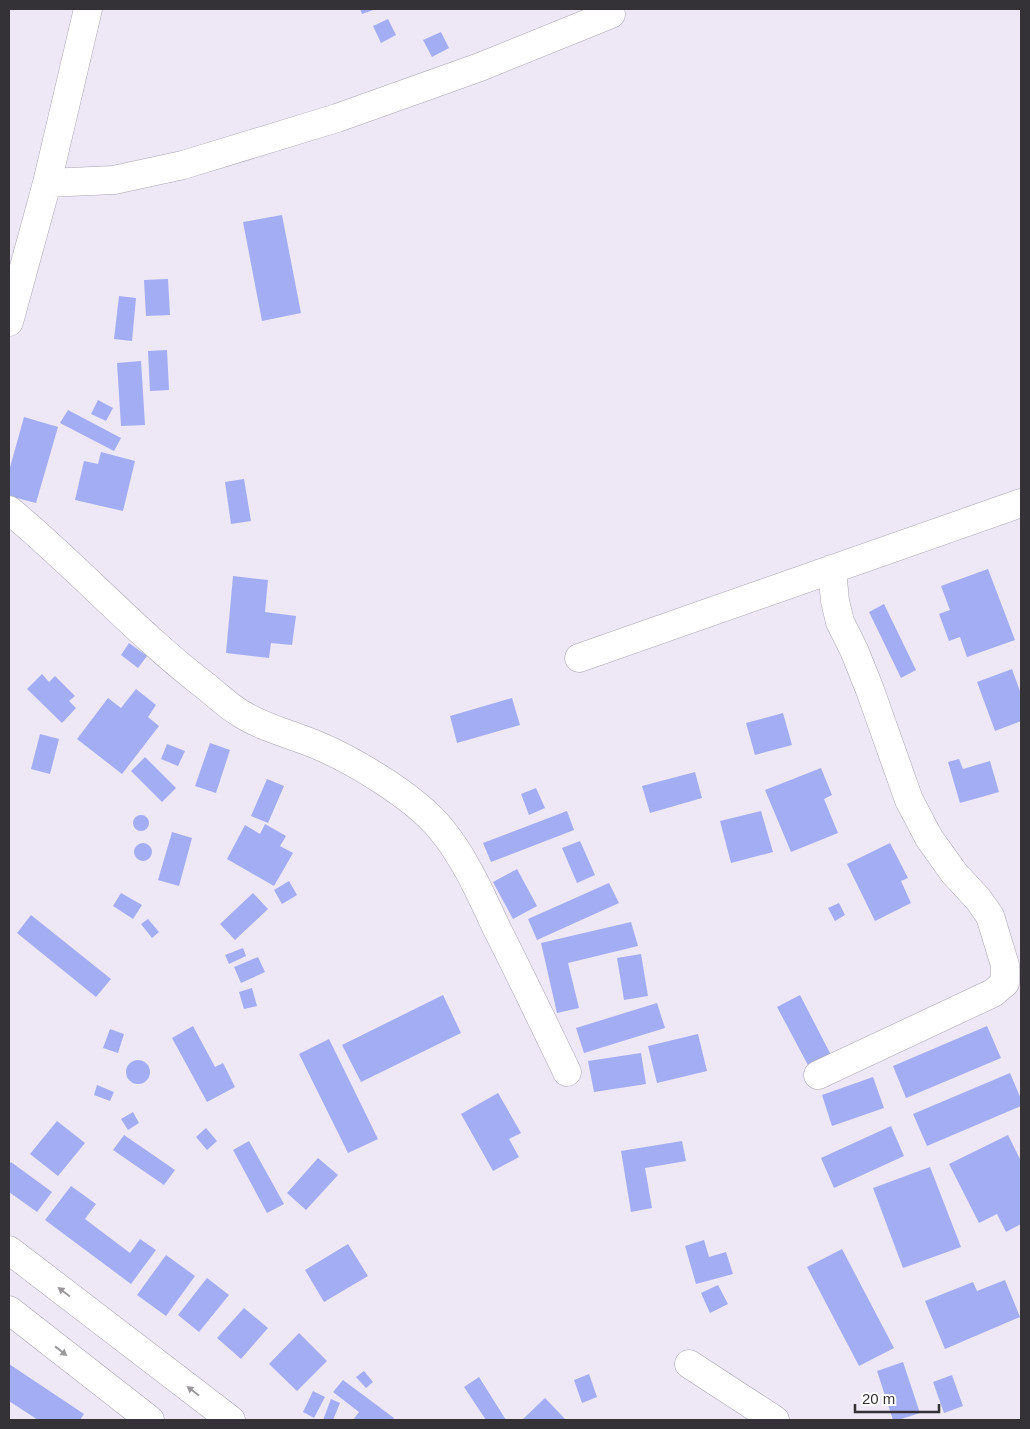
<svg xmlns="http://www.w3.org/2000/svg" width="1030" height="1429" font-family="Helvetica,sans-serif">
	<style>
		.building { fill: #a3adf3 }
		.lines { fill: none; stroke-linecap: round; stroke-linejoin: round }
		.minor-casing { stroke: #a9a4b1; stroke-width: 29 }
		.minor { stroke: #fff; stroke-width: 28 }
		.oneway { fill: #9a989b }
	</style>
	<rect width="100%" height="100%" fill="#ede7f6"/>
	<path class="building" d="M360,9H376L362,14Z
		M388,19L396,35L381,43L373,26Z
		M441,32L449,48L432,57L423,40Z
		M282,215L301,313L262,321L243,222Z
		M168,279L170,315L146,316L144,280Z
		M119,296L136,298L132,341L114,339Z
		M167,350L169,390L150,391L148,351Z
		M141,361L145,425L121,426L117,363Z
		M98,400L113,408L106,421L91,414Z
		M68,410L121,438L114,451L60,423Z
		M24,417L58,427L36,503L9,496V471Z
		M101,452L135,461L123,511L75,500L84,461L98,464Z
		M244,479L251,521L231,524L225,482Z
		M988,569L1015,640L967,657L960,637L949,641L939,614L950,610L941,586Z
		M233,576L268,580L265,612L296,616L292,645L271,643L269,658L226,653Z
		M884,604L916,670L901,678L869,612Z
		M129,643L147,656L138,668L121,655Z
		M1012,669L1021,694V721L995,731L977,682Z
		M42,674L49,682L55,676L75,696L69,701L76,708L62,723L27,689Z
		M136,689L156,705L148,717L159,726L122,774L77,739L108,698L121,708Z
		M512,698L520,725L457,743L450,716Z
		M783,713L792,745L755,755L746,723Z
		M40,734L59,739L50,774L31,769Z
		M210,743L230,750L216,793L195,786Z
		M167,744L185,751L178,766L161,759Z
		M145,757L176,788L162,802L131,771Z
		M959,759L963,769L990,761L999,792L960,803L948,762Z
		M821,768L832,795L824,799L838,833L791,852L765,790Z
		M695,772L702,798L650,813L642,786Z
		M267,779L284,786L268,823L251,816Z
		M536,788L545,808L529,815L521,794Z
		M567,811L574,830L491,862L483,843Z
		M761,811L773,852L731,863L720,821Z
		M133 823a8 8 0 1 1 16 0a8 8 0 1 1-16 0Z
		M265,824L286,836L280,846L293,853L274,886L227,859L245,825L260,834Z
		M172,832L192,838L179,886L158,880Z
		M580,841L595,875L577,883L562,848Z
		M890,843L908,878L901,881L911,903L875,921L847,864Z
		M134 852a9 9 0 1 1 18 0a9 9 0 1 1-18 0Z
		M517,869L537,906L513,919L493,882Z
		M289,881L297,895L282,904L274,890Z
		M609,883L619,903L537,940L528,919Z
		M121,893L142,905L133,919L113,906Z
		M253,893L268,909L235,940L220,924Z
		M839,903L845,915L835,921L828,908Z
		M31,915L111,979L96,997L17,933Z
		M148,919L159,932L152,938L141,924Z
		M631,922L638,946L568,963L579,1008L557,1013L541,943Z
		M243,948L246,956L229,964L225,955Z
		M641,954L648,996L624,1000L617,958Z
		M258,957L265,972L241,983L234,967Z
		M252,988L257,1006L244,1009L239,992Z
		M443,995L461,1033L361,1082L342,1045Z
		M800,995L831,1055L809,1067L777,1007Z
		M657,1003L665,1028L584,1053L576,1028Z
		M193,1026L215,1067L223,1063L235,1087L207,1102L172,1038Z
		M987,1026L1001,1058L906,1098L893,1066Z
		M110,1029L124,1034L118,1053L103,1048Z
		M698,1034L707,1071L657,1083L648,1046Z
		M329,1039L378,1139L348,1153L299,1054Z
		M641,1053L646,1084L594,1092L588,1061Z
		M126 1072a12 12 0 1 1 24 0a12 12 0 1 1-24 0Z
		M1010,1073L1021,1099V1106L927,1146L913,1114Z
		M873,1077L884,1108L832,1126L822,1095Z
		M97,1085L114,1092L110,1101L94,1095Z
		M498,1093L521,1133L509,1139L519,1157L493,1171L461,1114Z
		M133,1112L139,1123L128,1130L121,1119Z
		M57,1121L85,1143L58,1176L30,1154Z
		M891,1126L904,1156L834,1188L821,1158Z
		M206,1128L217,1141L207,1150L196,1137Z
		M124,1135L175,1170L164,1185L113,1150Z
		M1008,1135L1021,1161V1224L1006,1232L997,1214L979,1223L949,1164Z
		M249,1141L284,1204L267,1213L233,1150Z
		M682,1141L686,1161L645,1168L652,1208L631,1212L621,1151Z
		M318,1158L338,1175L306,1210L287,1193Z
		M11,1162L52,1192L37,1212L9,1192V1164Z
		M930,1167L961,1247L903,1268L873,1188Z
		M71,1186L96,1204L85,1219L130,1253L140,1239L156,1250L131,1284L45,1220Z
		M704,1240L709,1257L726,1252L733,1274L696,1284L685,1246Z
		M348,1244L368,1276L324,1302L305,1270Z
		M842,1249L894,1348L859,1366L807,1267Z
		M166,1255L195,1276L166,1316L137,1295Z
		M207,1278L229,1295L199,1332L178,1315Z
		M1005,1280L1020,1317L945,1349L925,1301L973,1282L977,1291Z
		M718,1285L728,1304L710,1313L701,1293Z
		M244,1308L268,1328L241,1359L217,1338Z
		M299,1333L327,1361L297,1391L269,1364Z
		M903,1362L920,1413L898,1420H893L877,1371Z
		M9,1364L84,1414L80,1420H38L9,1401Z
		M364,1371L373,1382L366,1388L356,1377Z
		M589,1374L597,1397L582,1403L574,1380Z
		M952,1375L963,1406L944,1413L933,1382Z
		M479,1377L506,1420H486L464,1387Z
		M343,1380L394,1418L392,1420H353L359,1412L333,1392Z
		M313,1391L325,1397L314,1418L303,1412Z
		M545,1398L566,1420H522Z
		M331,1399L340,1403L333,1420H323Z"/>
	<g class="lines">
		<g class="minor-casing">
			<path id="minor" d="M47,183L114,180L183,165L337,118L480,67L611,14
				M9,322L47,183L88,9
				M9,510C78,567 137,634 208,688C218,696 228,706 240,713C260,726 283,732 304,740C346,755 413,795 441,829C465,858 481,895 497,929C521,976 544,1024 567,1072
				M579,658L1021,503
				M818,1075L993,993L1005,983V965L990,916L978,899L954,873L929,838L909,800L870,690L854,650L840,622L835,601L832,569
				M9,1250L231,1420
				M9,1310L150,1420
				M689,1364L775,1420"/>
		</g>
		<use href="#minor" class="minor"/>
	</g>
	<defs><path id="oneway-solid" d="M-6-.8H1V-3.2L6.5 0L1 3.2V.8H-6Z" transform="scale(1.25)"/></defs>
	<g class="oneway">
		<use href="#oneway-solid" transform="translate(64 1292) rotate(-143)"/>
		<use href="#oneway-solid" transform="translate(61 1351) rotate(38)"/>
		<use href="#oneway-solid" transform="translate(193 1391) rotate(-143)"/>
	</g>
	<rect width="1030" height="1429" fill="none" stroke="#343237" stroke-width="20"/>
	<path d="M855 1404v8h84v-8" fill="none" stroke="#343237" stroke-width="2.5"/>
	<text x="862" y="1404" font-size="15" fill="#343237" stroke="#ffffff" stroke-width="4" paint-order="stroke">20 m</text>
</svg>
